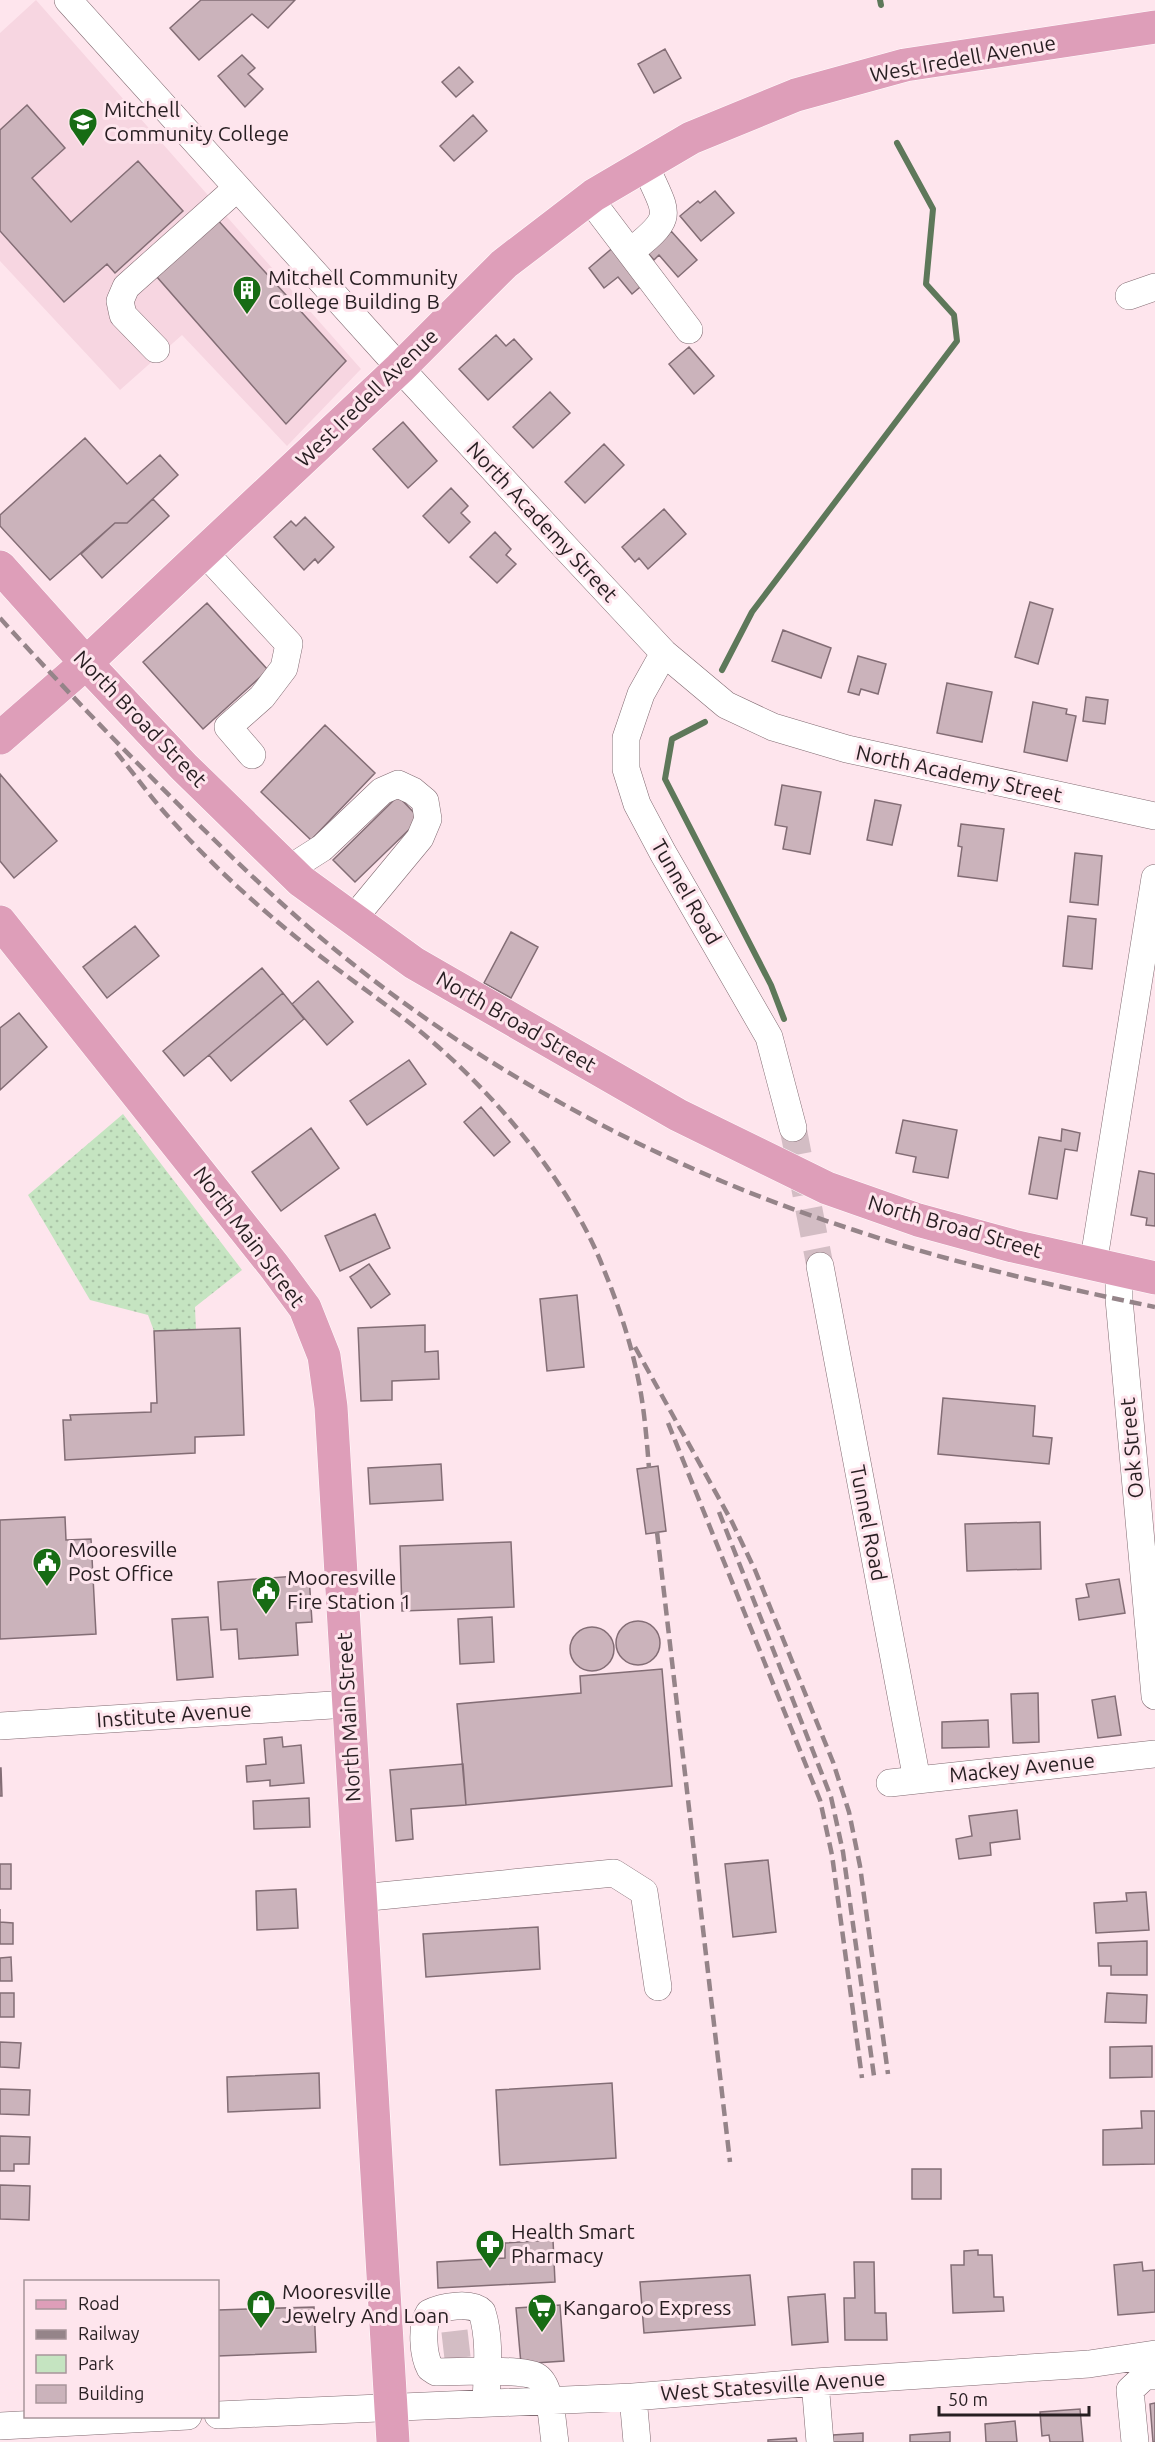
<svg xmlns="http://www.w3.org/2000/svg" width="1155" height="2442" font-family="Ubuntu,sans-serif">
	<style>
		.built { fill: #f7d6e1 }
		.green { fill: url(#green-dots) }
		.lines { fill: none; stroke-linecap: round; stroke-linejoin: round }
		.stream { stroke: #5e785a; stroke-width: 6 }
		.building { fill: #cbb3bb; stroke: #836d75; stroke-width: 1.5 }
		.minor-tunnel { stroke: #d3bdc4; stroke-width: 27; stroke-dasharray: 27 14; stroke-linecap: butt }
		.minor-casing { stroke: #806a71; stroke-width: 28 }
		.major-casing { stroke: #fff; stroke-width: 34 }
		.minor { stroke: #fff; stroke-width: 27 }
		.major { stroke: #de9eb9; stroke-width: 33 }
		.rail { stroke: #958489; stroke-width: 4.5; stroke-dasharray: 12 6; stroke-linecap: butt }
		.labels { text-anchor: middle; stroke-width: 6; stroke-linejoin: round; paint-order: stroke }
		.street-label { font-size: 21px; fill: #271e21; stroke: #fee5ed }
		.poi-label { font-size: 21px; fill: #271e21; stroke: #fee5ed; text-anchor: start }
	</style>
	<defs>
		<pattern id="green-dots" width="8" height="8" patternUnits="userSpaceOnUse" patternTransform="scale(1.5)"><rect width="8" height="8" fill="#c5e4c1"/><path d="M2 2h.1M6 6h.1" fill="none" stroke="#a9c3a6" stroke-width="1.8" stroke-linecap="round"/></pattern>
	</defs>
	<rect width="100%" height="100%" fill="#fee5ed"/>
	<path class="built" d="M36,0L361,369L287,446L182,335L120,390L0,261V33Z"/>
	<path class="green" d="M123,1114L242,1270L195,1307L196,1330L154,1331L148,1315L90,1300L28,1195Z"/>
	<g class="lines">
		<path class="stream" d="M880,0L881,5
			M722,670L752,612L957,341L954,315L926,284L933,209L897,143
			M705,722L672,739L665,779L771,985L784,1019"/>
	</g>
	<path class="building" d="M201,0H295L268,28L252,14L199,60L170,28Z
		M665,49L681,78L654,93L638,64Z
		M242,55L255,68L248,74L263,89L245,107L218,76Z
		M459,67L473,82L456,97L442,82Z
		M27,105L65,148L32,178L71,222L138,161L183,211L115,273L107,264L64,302L0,231V130Z
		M473,115L487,131L454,161L440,146Z
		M715,191L734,213L701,241L680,216L698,201L700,203Z
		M215,217L346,361L286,424L150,269Z
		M671,231L697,260L678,277L659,255L654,260L647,252Z
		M616,245L646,282L632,294L618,277L604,288L589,268Z
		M496,335L506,346L514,339L532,359L488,400L459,369Z
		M689,347L714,376L694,394L669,364Z
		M550,392L570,413L533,448L513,427Z
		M403,422L437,461L408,488L373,449Z
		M85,438L127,484L160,455L178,475L127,523H115L50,580L0,526V515Z
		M604,444L624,465L585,503L565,482Z
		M451,488L468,506L461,513L470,522L449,543L423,516Z
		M153,499L169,516L102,578L81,554L115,523H127Z
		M664,509L686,534L648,569L639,558L635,562L622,547Z
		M305,517L334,547L318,563L315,559L304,570L274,537L291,521L296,526Z
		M495,532L511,549L506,555L516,564L497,583L470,557Z
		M1030,602L1053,609L1038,664L1015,657Z
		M207,603L268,670L203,729L143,662Z
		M783,630L831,648L821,678L772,661Z
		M858,656L886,664L878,694L861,689L859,695L848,692Z
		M947,683L992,692L982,742L937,733Z
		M1086,697L1108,700L1105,724L1083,721Z
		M1033,702L1067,709L1066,714L1076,716L1067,761L1024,752Z
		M325,725L375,773L311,840L261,792Z
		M0,774L57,841L14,878L0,861Z
		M782,785L821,792L810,854L783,849L787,827L775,825Z
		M398,796L420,819L355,882L333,860Z
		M875,800L901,805L892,845L867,840Z
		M961,824L1004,829L997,881L958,876L962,847L958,846Z
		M1075,853L1102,856L1098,905L1070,902Z
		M1068,916L1096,919L1092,969L1063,966Z
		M135,926L159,956L107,998L83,967Z
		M511,932L538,947L511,998L484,983Z
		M262,968L283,993L184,1076L163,1051Z
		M318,981L353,1022L327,1045L292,1004Z
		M283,993L304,1019L231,1081L209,1055Z
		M19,1013L47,1047L0,1090V1028Z
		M409,1060L426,1084L367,1125L350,1101Z
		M481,1107L510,1142L494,1156L464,1122Z
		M903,1120L957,1130L948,1178L913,1172L916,1157L896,1153Z
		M311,1128L339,1168L281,1211L252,1172Z
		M1062,1129L1080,1133L1077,1151L1065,1149L1057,1199L1029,1194L1039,1137L1061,1141Z
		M1139,1171L1155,1174V1226L1146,1225L1147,1218L1131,1215Z
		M375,1214L390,1248L340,1271L325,1236Z
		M369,1264L390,1294L371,1308L350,1277Z
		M577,1295L584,1367L547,1371L540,1299Z
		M425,1325V1352L438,1351L439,1379L392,1381V1400L361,1401L358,1328Z
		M240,1328L244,1435L195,1437V1453L65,1460L63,1420H71L70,1415L151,1412V1403H157L154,1331Z
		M943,1398L1035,1406L1033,1436L1052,1438L1049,1464L938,1454Z
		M441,1464L443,1500L370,1504L368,1468Z
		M658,1466L666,1531L646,1534L637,1469Z
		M65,1517L66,1540L91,1539L96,1634L0,1639V1520Z
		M1040,1522L1041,1569L967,1571L965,1524Z
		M511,1542L514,1607L402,1611L400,1546Z
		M309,1575L312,1622L296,1623L298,1655L239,1659L237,1629L221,1630L218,1582Z
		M1119,1579L1125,1613L1079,1620L1076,1599L1089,1597L1086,1584Z
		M208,1617L213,1677L177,1680L172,1619Z
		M492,1617L494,1662L460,1664L458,1619Z
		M616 1643a22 22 0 1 1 44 0a22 22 0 1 1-44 0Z
		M570 1649a22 22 0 1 1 44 0a22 22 0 1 1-44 0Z
		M662,1669L672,1786L466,1805L457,1704L581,1693L580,1676Z
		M1038,1693L1039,1742L1013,1743L1011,1694Z
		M1115,1696L1121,1735L1098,1738L1092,1700Z
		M988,1720L989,1747L942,1748V1722Z
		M282,1737L283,1747L301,1745L304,1783L270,1786V1780L247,1782L246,1766L266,1764L264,1739Z
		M463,1764L466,1805L411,1809L413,1839L396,1841L390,1770Z
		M0,1768H1L2,1796H0Z
		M309,1798L310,1827L254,1829L253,1801Z
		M1017,1810L1020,1839L990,1843L991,1855L959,1859L956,1839L972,1836L969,1816Z
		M768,1860L776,1932L733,1937L725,1864Z
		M0,1864H11V1889H0Z
		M296,1889L298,1928L257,1930L256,1891Z
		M1146,1892L1149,1930L1096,1933L1094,1903L1127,1901L1126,1893Z
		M0,1909V1922L13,1923V1944H0Z
		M538,1927L540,1969L426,1977L423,1934Z
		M1147,1941V1975H1111V1966H1099L1098,1943Z
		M11,1957L12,1981H0V1958Z
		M0,1993H14V2017H0Z
		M1107,1993L1147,1995L1146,2023L1105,2022Z
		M0,2042L21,2043L19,2068L0,2067Z
		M1152,2046V2077L1110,2078V2047Z
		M319,2073L320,2108L228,2112L227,2077Z
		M612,2083L616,2158L500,2165L496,2090Z
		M0,2089L30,2090L29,2115L0,2114Z
		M1141,2111H1155V2164L1103,2165V2130L1142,2128Z
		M0,2136L30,2137L29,2164H14V2171H0Z
		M912,2169H941V2199H912Z
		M0,2185L30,2186L29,2220L0,2219Z
		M553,2240L555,2282L438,2288L437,2262L505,2258V2243Z
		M978,2250V2255H992L994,2297H1003L1004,2311L953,2313L951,2265H964V2251Z
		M854,2262H874L875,2313H886L887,2340H845L844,2298H855Z
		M1142,2262L1143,2271L1155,2270V2312L1118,2315L1114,2265Z
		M750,2275L755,2325L644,2333L640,2282Z
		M825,2294L828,2342L792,2345L788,2297Z
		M560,2305L564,2361L521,2364L516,2308Z
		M314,2307L316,2352L218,2356V2310Z
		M1155,2403V2442H1153L1150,2404Z
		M1080,2409L1083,2442H1050L1049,2435L1042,2436L1040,2412Z
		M1015,2421L1017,2442H986L985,2424Z
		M950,2432V2442H910V2435Z
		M863,2433V2442H833V2435Z
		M796,2438L797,2442H768V2440Z"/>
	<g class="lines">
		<path class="minor-tunnel" d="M793,1128L820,1266
			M443,2346L469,2343"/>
		<g class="minor-casing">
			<path id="minor" d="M68,0L400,368L566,548L664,653L726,705L773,727L847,749L1155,816
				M589,198L689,330
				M630,252C677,215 667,216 645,165
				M1129,296L1155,287
				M156,349L123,315L120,301L126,287L237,188
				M204,552L289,644L284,668L262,697L228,727L252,755
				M664,653L641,694L626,738V769L637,804L663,853L769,1037L793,1128
				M289,869L322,848L382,791L398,784L413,791L425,801L428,819L420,838L353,919
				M1093,1265L1155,878
				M820,1266L917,1780
				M1119,1271V1299L1155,1696
				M0,1726L348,1704
				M890,1783L1155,1754
				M360,1898L614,1873L644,1892L658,1987
				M815,2382L820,2442
				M633,2397L637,2442
				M486,2402C487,2374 491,2340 482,2312C471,2301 441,2307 429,2313C421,2326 423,2355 430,2368L436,2372L480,2371C495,2372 523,2370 536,2376C552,2384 552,2426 555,2442
				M218,2415L633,2397L815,2382L1089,2364L1155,2354
				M0,2426L188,2416
				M1135,2442L1130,2390L1145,2376H1155"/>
		</g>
		<g class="major-casing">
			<path id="major" d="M0,567L86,663L184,767L301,881L414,963L678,1115L827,1188L918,1220L1013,1246L1155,1278
				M0,738L86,663L204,552L400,368L504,264L594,195L691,138L796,95L905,65L1155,27
				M0,922L274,1266L305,1308L324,1356L331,1407L393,2442"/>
		</g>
		<use href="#minor" class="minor"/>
		<use href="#major" class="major"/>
		<path class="rail" d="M0,618C56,680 113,739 172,798C236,862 300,924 372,979C515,1089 682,1175 854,1230C952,1263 1054,1286 1155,1307
			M116,752C136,776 154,802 175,824C212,865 254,903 297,938C334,968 374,995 411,1024C487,1084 570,1180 604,1270C620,1309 634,1352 641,1394C645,1418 647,1443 649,1468
			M635,1347L732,1522L755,1570L833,1762L849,1812L860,1866L888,2074
			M668,1423L820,1800L832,1855L862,2078
			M719,1512L831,1797L843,1852L874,2076
			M657,1532L730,2162"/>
	</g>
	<defs>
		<g id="university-pin" transform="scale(1.5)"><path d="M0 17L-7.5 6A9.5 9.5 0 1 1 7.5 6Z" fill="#176c14" stroke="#fee5ed"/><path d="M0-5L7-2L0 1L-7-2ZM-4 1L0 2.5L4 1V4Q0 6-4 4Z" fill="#fff"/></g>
		<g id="building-pin" transform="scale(1.5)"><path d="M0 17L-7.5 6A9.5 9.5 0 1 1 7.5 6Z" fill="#176c14" stroke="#fee5ed"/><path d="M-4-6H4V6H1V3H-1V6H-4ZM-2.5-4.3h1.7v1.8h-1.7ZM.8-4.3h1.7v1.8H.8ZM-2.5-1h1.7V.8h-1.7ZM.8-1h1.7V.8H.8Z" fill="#fff"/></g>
		<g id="civic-pin" transform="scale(1.5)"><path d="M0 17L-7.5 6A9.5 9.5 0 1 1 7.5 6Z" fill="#176c14" stroke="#fee5ed"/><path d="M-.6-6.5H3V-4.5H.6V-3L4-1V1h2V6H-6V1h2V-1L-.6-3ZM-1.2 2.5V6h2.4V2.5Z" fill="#fff"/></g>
		<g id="pharmacy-pin" transform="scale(1.5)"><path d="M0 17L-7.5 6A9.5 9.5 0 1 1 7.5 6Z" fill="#176c14" stroke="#fee5ed"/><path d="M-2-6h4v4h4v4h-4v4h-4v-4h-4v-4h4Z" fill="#fff"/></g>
		<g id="shop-pin" transform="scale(1.5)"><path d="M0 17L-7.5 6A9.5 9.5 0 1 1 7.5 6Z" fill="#176c14" stroke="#fee5ed"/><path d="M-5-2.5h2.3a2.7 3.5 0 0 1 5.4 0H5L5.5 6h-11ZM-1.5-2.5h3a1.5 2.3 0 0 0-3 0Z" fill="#fff"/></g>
		<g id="supermarket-pin" transform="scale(1.5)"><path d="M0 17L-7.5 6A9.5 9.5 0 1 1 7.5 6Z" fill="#176c14" stroke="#fee5ed"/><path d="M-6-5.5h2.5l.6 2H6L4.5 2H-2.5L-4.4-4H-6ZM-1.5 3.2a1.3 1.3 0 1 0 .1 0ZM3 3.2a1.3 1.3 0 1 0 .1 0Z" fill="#fff"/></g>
	</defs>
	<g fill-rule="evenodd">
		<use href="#university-pin" x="83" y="122"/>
		<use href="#building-pin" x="247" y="290"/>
		<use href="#civic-pin" x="47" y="1562"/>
		<use href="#civic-pin" x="266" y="1590"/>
		<use href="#pharmacy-pin" x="490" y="2244"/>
		<use href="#shop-pin" x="261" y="2304"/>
		<use href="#supermarket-pin" x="542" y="2308"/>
	</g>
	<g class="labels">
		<g class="street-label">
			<text transform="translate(963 59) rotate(-10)" y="7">West Iredell Avenue</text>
			<text transform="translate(367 398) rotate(-44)" y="7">West Iredell Avenue</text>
			<text transform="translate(542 522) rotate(47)" y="7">North Academy Street</text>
			<text transform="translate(140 719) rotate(46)" y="7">North Broad Street</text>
			<text transform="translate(959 774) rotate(12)" y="7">North Academy Street</text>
			<text transform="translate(686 892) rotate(60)" y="7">Tunnel Road</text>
			<text transform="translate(516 1022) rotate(30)" y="7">North Broad Street</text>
			<text transform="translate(955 1227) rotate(16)" y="7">North Broad Street</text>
			<text transform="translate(249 1237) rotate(53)" y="7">North Main Street</text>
			<text transform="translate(1132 1448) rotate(-95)" y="7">Oak Street</text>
			<text transform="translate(868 1523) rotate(79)" y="7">Tunnel Road</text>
			<text transform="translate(174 1715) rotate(-4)" y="7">Institute Avenue</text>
			<text transform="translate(349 1717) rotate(-93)" y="7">North Main Street</text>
			<text transform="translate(1022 1768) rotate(-6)" y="7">Mackey Avenue</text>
			<text transform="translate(773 2386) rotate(-4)" y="7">West Statesville Avenue</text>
		</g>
		<g class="poi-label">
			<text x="104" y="117">Mitchell<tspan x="104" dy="24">Community College</tspan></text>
			<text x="268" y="285">Mitchell Community<tspan x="268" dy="24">College Building B</tspan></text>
			<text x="68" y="1557">Mooresville<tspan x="68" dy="24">Post Office</tspan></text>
			<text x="287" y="1585">Mooresville<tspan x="287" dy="24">Fire Station 1</tspan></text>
			<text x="511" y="2239">Health Smart<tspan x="511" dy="24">Pharmacy</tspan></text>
			<text x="282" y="2299">Mooresville<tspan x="282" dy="24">Jewelry And Loan</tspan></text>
			<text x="563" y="2315">Kangaroo Express</text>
		</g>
	</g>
	<rect x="24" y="2280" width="195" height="138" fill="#fee5ed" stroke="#a8959b" stroke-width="1.5"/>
	<rect x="36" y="2300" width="30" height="9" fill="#de9eb9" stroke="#a8959b" stroke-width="1.5"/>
	<text x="78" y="2310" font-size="18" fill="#271e21">Road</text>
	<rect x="36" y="2330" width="30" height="9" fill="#958489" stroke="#a8959b" stroke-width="1.5"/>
	<text x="78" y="2340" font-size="18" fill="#271e21">Railway</text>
	<rect x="36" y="2355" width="30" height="18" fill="#c5e4c1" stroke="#a8959b" stroke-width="1.5"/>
	<text x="78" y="2370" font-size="18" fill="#271e21">Park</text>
	<rect x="36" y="2385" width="30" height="18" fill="#cbb3bb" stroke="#a8959b" stroke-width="1.5"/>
	<text x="78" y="2400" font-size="18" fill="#271e21">Building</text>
	<path d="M939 2406v9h150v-9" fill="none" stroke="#271e21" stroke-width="3"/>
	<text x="948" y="2406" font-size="18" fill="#271e21" stroke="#fee5ed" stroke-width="4.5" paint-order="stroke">50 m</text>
</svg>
